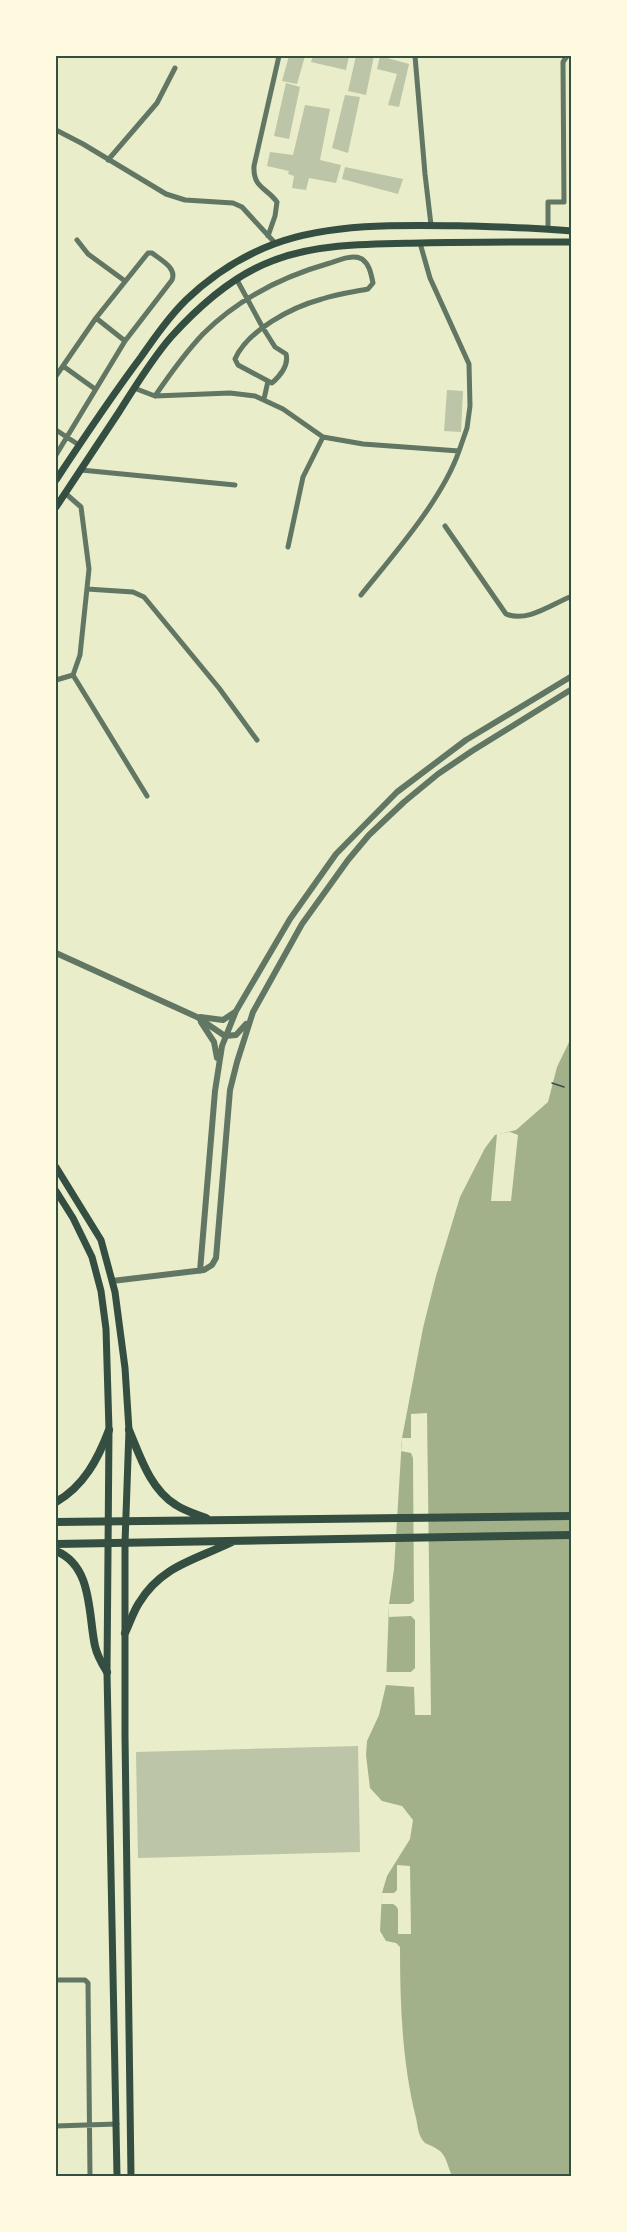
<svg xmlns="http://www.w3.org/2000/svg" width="627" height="2232" font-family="Manrope,sans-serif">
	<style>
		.water { fill: #a3b18a }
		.pier { fill: #e9edc9 }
		.building { fill: #bcc5a7 }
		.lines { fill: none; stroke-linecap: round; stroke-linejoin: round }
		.path { stroke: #344e41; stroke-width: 1.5 }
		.minor { stroke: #617663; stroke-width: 5 }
		.tertiary { stroke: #617663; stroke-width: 6 }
		.secondary { stroke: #344e41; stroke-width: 7 }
		.trunk { stroke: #344e41; stroke-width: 8 }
		.neatline { fill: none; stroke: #344e41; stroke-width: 2 }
	</style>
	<rect width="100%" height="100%" fill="#e9edc9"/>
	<path class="water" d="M571,1038V2176H452C444,2156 447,2152 425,2143C418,2136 418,2127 416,2118C402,2062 400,2004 400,1947L396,1943L386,1941L380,1931L382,1893L387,1876L410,1839L413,1820L402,1806L382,1801L370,1788L366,1755L367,1741L379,1715L386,1685L389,1604L394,1569L402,1438L423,1328L436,1276L460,1197L485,1148L495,1135L516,1130L548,1102L557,1067Z"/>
	<path class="pier" d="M510,1132L518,1135L511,1201H491L497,1134Z
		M427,1413L431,1715H415L414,1687L386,1685L385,1672H411L415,1668V1620L411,1616L389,1617V1604H410L414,1601L413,1458L411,1453L401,1451L402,1444V1438H411V1414Z
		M397,1865L410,1866L411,1934H398V1909L396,1906L393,1904H381L382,1893H394L397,1890Z"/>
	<path class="building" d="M289,56H305L297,84L282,81Z
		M313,56H349L346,70L311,62Z
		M356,56H374L366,95L348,91Z
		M380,56L409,64L399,107L388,105L397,74L377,69Z
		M286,83L300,87L289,139L274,136Z
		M345,95L360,97L348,153L332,148Z
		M305,105L330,109L320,160L341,165L336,183L309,178L306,190L292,188L294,176L288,174L289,171L267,166L270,152L293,155Z
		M345,167L403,179L398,194L342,179Z
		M447,390L463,391L461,432L444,431Z
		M358,1746L360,1852L138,1858L136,1752Z"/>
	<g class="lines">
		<path class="path" d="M552,1083L564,1087"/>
		<path class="minor" d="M415,56L425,174L431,225
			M56,130L83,144L166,194L185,200L233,203L242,207L275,243
			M108,160L157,103L175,68
			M548,229V202H564L563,62L567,56
			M268,236L275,216L277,202C266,187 253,188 254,166L279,56
			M77,240L88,254L125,281
			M420,243L430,278L469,364L470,406L467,428L459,451
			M237,280L263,328L275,347L286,354C289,365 281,375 272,383L268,381
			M96,318L125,341
			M63,366L95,389
			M56,376L96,318L148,253H152C161,260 177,268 172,280L125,341L56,455
			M134,388L155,396L230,393L255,396L283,409L323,437L363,444L459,451C442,500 394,554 361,595
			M155,396C170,374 185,353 203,334C238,299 284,276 330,263C339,260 353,254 362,259C370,265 371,274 373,283L368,289C353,292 337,294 322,299C292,307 248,330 235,359L238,365L268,381L264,399
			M56,430L79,445
			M81,470L235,485
			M65,493L81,507L89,569L80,655L73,675L147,796
			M445,526L506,614C527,623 552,604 572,596
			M288,547L303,477L323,437
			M87,589L133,592L144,597L219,688L257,740
			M56,680L73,675
			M56,1980H85L88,1983L90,2176
			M56,2126L117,2124"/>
		<path class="tertiary" d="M56,953L197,1017L225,1036L236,1035L246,1024
			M200,1017L223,1020L235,1012
			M201,1022L214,1042L217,1058
			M200,1271L215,1091L222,1046L236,1011L290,919L336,854L397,792L466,740L572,676
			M112,1281L204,1270L212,1265L216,1258L230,1090L237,1062L253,1012L302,924L348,860L369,835L404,802L438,774L472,751L572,689"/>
		<path class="secondary" d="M56,480C83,439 111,397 141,357C155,337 169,317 186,300C211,276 242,256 274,244C333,222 409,225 472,226C505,227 538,228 572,231
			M56,507C77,475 98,444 119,412C135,387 151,360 171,337C199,306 232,276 272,261C318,243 372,244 421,243C471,242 521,242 572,242
			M56,1167L101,1240L115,1292L125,1368L129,1430L125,1543V1736L131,2176
			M56,1191L73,1218L92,1257L101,1291L106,1329L109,1430L107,1672L117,2176"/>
		<path class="trunk" d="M129,1430C140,1456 150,1489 176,1505C185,1511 196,1514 206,1518
			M56,1502C84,1486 98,1459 109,1430
			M56,1522L572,1516
			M56,1544L572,1535
			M56,1551C93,1566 88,1614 95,1646C97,1655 102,1664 107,1672
			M125,1633C130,1623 133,1612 139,1603C161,1566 195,1560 232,1542"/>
	</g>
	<rect width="627" height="2232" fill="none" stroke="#fefae0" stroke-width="114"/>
	<rect x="57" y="57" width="513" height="2118" class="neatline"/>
</svg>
